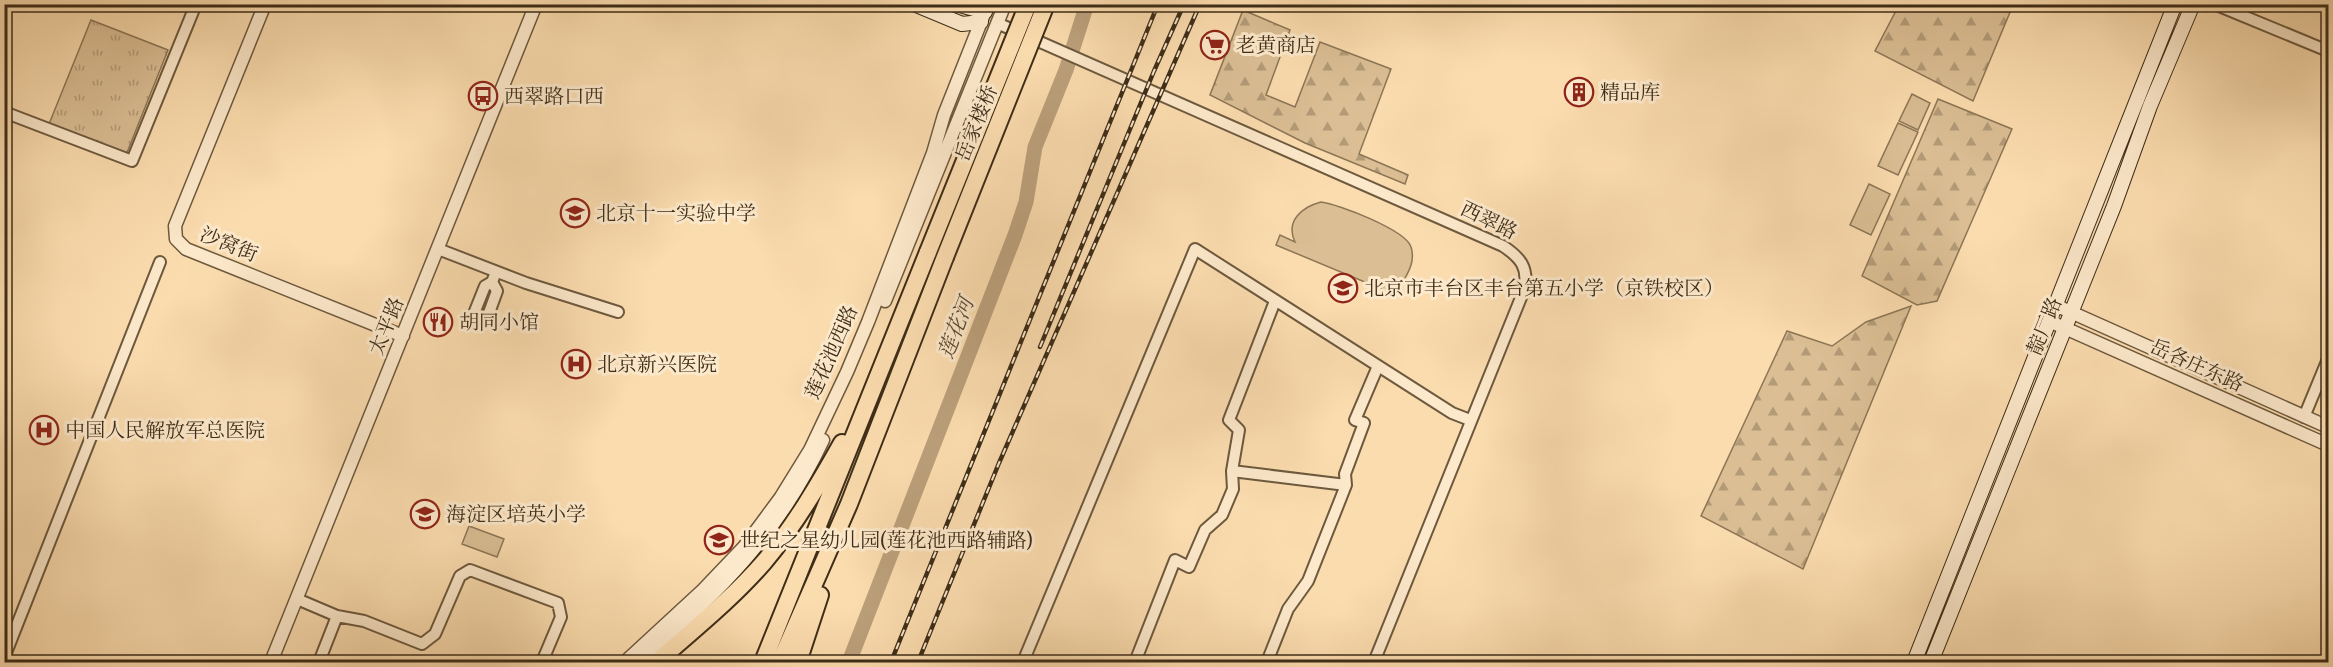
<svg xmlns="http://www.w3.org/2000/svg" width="2333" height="667" font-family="'Gentium Book Plus','Noto Serif SC',serif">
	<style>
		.green { fill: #dbbe94; stroke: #8c7656; stroke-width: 1.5 }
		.forest { fill: url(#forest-firs); stroke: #8c7656; stroke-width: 1.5 }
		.park { fill: url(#park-tufts); stroke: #8c7656; stroke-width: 1.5 }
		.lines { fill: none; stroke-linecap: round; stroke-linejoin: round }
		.river { stroke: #bba07b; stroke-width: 15 }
		.minor-casing { stroke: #6d593e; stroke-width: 14 }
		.tertiary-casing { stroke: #6d593e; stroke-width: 15 }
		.secondary-casing { stroke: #3e2d18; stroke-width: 16 }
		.trunk-casing { stroke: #3e2d18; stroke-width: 20 }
		.minor { stroke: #fce8ca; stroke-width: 10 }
		.tertiary { stroke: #fce8ca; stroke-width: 12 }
		.secondary { stroke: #fce8ca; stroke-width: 14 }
		.trunk { stroke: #fbdcae; stroke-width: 16 }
		.rail-casing { stroke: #3e2d18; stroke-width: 4.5 }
		.rail { stroke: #fce8ca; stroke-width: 2; stroke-dasharray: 7; stroke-linecap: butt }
		.trunk-bridge-casing { stroke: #3e2d18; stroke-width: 20; stroke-linecap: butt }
		.trunk-bridge { stroke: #fbdcae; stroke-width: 16 }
		.labels { text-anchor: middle; stroke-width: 6; stroke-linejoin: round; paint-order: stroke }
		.poi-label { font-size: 20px; fill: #3e2d18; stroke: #fce8ca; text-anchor: start }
		.street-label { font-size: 20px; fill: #3e2d18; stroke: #fce8ca }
		.water-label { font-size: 21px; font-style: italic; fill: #5d4a31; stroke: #fce8ca }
	</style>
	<defs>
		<pattern id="forest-firs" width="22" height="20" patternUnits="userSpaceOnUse" patternTransform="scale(1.5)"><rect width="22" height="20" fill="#dbbe94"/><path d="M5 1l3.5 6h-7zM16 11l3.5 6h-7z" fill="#b39b78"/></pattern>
		<pattern id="park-tufts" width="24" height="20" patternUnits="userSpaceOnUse" patternTransform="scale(1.5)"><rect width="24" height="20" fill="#dbbe94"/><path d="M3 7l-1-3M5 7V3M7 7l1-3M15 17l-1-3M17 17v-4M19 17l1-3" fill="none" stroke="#b39b78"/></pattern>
	</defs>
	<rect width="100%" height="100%" fill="#fbdcae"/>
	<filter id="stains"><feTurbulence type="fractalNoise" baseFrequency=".00333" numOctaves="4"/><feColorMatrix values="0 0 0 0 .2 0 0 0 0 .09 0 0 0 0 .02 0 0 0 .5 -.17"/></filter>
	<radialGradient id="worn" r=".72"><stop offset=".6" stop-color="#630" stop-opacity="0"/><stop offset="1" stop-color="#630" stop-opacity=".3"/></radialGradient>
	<path class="green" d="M1912,94L1930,103L1918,130L1899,121Z
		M1898,123L1918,132L1898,175L1878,166Z
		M1869,184L1890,194L1871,235L1850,225Z
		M1321,202C1338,204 1406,230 1411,247C1417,265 1403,279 1396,295L1276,245L1280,235L1295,242C1285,221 1302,207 1321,202Z
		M469,526L504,539L497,557L462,544Z"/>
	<path class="forest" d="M1899,5H2013L1973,101L1875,51Z
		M1243,10L1290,30L1266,95L1295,107L1320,42L1391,69L1359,154L1408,175L1405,184L1305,143L1210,95Z
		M1938,99L2012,129L1937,301L1917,305L1862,276Z
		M1911,306L1803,569L1701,516L1787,331L1832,346L1866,322Z"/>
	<path class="park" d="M91,20L168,50L126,155L49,124Z"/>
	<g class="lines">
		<path class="river" d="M849,662L1015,235L1026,202L1035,147L1066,70L1087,4"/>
		<g class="minor-casing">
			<path id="minor" d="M2214,4L2328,51
				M997,23L1503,246C1521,258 1529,268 1524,290L1374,662
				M4,112L132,161L196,4
				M438,249L526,283L618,312
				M492,282L497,291L486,321L473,316L485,286L492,282L496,272
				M1275,301L1229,420L1239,430L1232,471L1346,485
				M2304,417L2328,359
				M297,599L337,616L319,662
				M337,616L364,621L422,644L435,634L460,576L470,570L558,603L561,617L542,662
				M4,658L160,262
				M1023,662L1195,249L1452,413L1470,420
				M1135,662L1175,560L1189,567L1205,530L1222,515L1233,489L1232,471
				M1267,662L1288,609L1308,581L1346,485L1345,474L1364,423L1355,420L1378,366"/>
		</g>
		<g class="tertiary-casing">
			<path id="tertiary" d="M265,4L175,226L176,239L186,249L403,336
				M885,301L1005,4
				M2055,305L2328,427
				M2049,321L2328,445
				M271,662L536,4
				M625,662L703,590L744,547L781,497L810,450L847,372L868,322L933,153L944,115L988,4
				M640,662C718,593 778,536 823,440"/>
		</g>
		<g class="secondary-casing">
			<path id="secondary" d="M914,4L962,24L981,22
				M956,4L985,12
				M1914,662L2175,4
				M1931,662L2114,206L2150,106L2193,4"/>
		</g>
		<g class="trunk-casing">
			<path id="trunk" d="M657,662C693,630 732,599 764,562C795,525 819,484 842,443
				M763,662L928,252
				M780,662L849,504L945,257
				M798,662L820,595"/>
		</g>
		<use href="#minor" class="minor"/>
		<use href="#tertiary" class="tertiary"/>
		<use href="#secondary" class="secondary"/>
		<use href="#trunk" class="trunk"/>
		<g class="rail-casing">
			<path id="rail" d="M1040,347L1154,71L1184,4
				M891,662L1158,4
				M918,662L999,463L1200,4"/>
		</g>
		<use href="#rail" class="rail"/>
		<g class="trunk-bridge-casing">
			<path id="trunk-bridge" d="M928,252L1028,4
				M945,257L1046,4"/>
		</g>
		<use href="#trunk-bridge" class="trunk-bridge"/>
	</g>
	<defs>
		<g id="supermarket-ring" transform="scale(1.5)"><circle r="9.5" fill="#fce8ca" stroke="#8f2418" stroke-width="1.5"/><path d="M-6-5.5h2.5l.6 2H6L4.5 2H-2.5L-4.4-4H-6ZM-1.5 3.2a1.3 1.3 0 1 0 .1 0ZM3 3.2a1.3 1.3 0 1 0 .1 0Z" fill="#8f2418"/></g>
		<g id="building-ring" transform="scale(1.5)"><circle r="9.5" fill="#fce8ca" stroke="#8f2418" stroke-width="1.5"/><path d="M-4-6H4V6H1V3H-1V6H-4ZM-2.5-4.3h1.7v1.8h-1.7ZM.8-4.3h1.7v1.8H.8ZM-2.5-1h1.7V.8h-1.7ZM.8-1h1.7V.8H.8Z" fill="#8f2418"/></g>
		<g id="bus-ring" transform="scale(1.5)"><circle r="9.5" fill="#fce8ca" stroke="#8f2418" stroke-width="1.5"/><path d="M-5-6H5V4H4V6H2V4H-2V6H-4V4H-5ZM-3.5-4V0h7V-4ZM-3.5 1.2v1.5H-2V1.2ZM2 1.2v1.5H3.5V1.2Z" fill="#8f2418"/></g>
		<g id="school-ring" transform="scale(1.5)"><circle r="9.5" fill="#fce8ca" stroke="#8f2418" stroke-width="1.5"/><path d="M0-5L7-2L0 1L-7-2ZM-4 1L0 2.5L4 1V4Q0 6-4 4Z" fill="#8f2418"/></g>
		<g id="restaurant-ring" transform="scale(1.5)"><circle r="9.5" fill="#fce8ca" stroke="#8f2418" stroke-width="1.5"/><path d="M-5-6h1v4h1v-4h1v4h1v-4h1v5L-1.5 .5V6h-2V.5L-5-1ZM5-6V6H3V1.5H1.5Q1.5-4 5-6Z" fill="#8f2418"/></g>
		<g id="hospital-ring" transform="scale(1.5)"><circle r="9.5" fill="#fce8ca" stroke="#8f2418" stroke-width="1.5"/><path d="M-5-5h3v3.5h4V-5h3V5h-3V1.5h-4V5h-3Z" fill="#8f2418"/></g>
	</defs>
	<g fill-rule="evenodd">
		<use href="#supermarket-ring" x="1215" y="45"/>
		<use href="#building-ring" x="1579" y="92"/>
		<use href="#bus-ring" x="483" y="96"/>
		<use href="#school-ring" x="575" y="213"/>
		<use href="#school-ring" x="1343" y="288"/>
		<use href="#restaurant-ring" x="438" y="322"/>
		<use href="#hospital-ring" x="576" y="364"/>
		<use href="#hospital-ring" x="44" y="430"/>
		<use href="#school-ring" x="425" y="514"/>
		<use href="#school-ring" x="719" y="540"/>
	</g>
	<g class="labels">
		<g class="poi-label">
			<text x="1236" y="52">老黄商店</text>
			<text x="1600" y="99">精品库</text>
			<text x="504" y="103">西翠路口西</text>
			<text x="596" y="220">北京十一实验中学</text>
			<text x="1364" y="295">北京市丰台区丰台第五小学（京铁校区）</text>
			<text x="459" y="329">胡同小馆</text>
			<text x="597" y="371">北京新兴医院</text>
			<text x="65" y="437">中国人民解放军总医院</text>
			<text x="446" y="521">海淀区培英小学</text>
			<text x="740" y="547">世纪之星幼儿园(莲花池西路辅路)</text>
		</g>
		<g class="street-label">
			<text transform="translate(976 123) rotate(-68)" y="7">岳家楼桥</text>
			<text transform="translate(1489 220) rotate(26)" y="7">西翠路</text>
			<text transform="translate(229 244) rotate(22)" y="7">沙窝街</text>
			<text transform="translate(386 326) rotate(-68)" y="7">太平路</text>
			<text transform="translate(2044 326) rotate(-68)" y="7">靛厂路</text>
			<text transform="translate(831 352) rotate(-66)" y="7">莲花池西路</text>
			<text transform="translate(2197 365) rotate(24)" y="7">岳各庄东路</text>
		</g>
		<g class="water-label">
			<text transform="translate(956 328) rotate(-69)" y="7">莲花河</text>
		</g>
	</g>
	<rect width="2333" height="667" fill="none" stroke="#fbdcae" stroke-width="24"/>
	<rect x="6" y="6" width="2321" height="655" fill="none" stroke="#3e2d18" stroke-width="3"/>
	<rect x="12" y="12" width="2309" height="643" fill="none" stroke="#3e2d18" stroke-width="1.5"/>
	<rect width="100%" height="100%" filter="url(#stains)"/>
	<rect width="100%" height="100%" fill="url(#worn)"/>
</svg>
